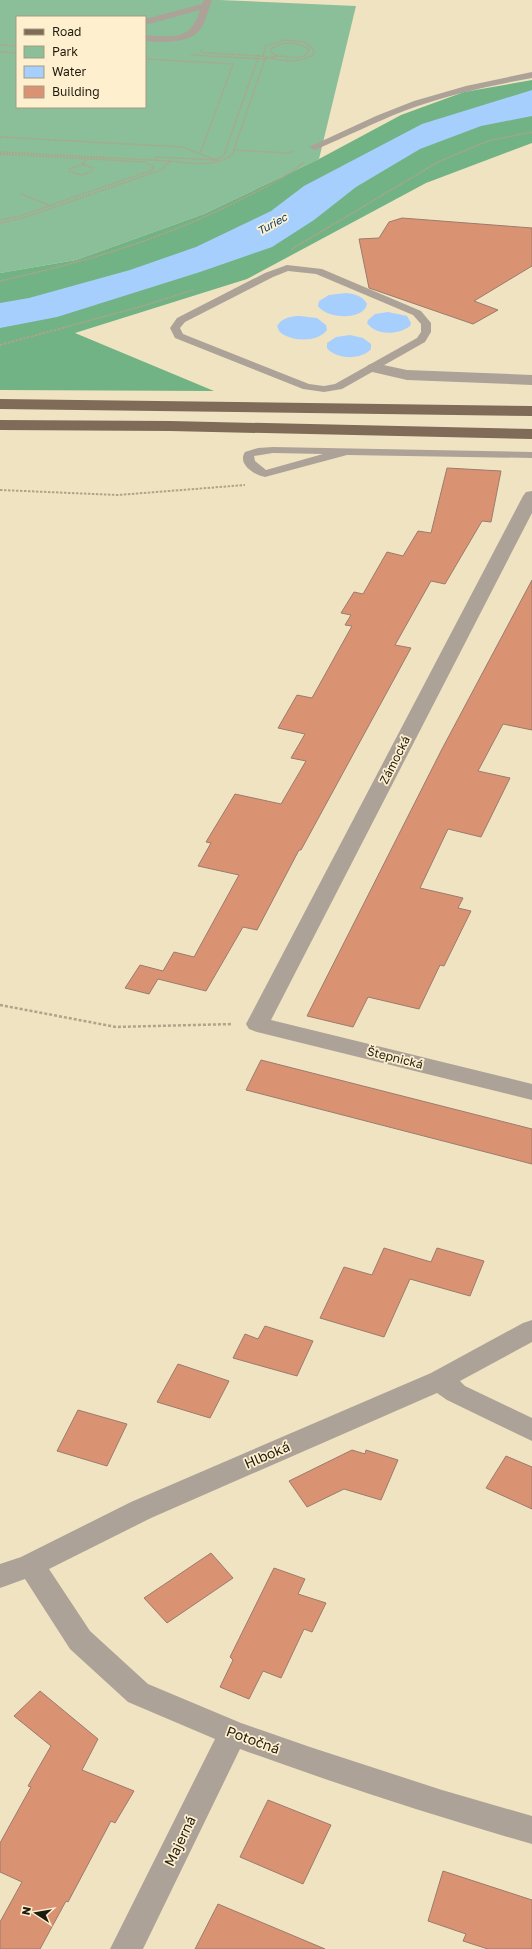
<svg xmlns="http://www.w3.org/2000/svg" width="532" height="1949" font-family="'Golos Text',sans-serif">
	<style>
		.green { fill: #8bbf99; fill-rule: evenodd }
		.forest { fill: #71b384 }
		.water { fill: #a7cffd }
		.building { fill: #d99373; stroke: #9b7b6d }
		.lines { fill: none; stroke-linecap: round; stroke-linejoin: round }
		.path-far2 { stroke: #afa48a; stroke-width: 1.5; stroke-dasharray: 2 1; stroke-linecap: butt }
		.path-far1 { stroke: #afa48a; stroke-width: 2; stroke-dasharray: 2.5 1.5; stroke-linecap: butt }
		.path { stroke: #afa48a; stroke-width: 2.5; stroke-dasharray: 3 2; stroke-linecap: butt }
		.service { fill: #ada297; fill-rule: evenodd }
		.minor { fill: #ada297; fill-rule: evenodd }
		.primary { fill: #7f6b57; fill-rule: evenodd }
		.labels { text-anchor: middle; stroke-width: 3.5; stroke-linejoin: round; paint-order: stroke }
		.far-water-label { font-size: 11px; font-style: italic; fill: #063d6f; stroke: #fef0cf }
		.street-label { font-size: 12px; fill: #201b0f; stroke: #fef0cf }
		.near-street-label { font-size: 14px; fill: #201b0f; stroke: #fef0cf }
	</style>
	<rect width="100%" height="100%" fill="#f0e3c2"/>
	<path class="green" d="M0,0H220L356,6L319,159L204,214L76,260L0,273ZM17,17H145V107H17Z"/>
	<path class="forest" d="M532,80V143L426,183L247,279L75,333L214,391L0,390V273L76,260L204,214L319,159L401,115L464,92Z"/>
	<path class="water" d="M532,90V116L481,126L420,149L356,187L314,220L272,247L200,272L57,317L0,328V303L29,298L130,270L196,247L271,211L304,186L422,124Z
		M346,293C355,294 363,296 367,304C364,321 326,319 318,306L319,301L329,295Z
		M388,312L407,316L411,323L410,326C399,335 376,336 367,323L368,320L375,314Z
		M300,316L317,318L326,325L327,330C318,343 289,342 279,331L277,326C282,318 291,316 300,316Z
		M350,335L363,338L371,344V349C362,360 336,360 327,348V343L336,337Z"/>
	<path class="building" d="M402,218L532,228V266L474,301L498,310L473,324L369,288L359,239L379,238L389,222Z
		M447,468L501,471L491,522L482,521L445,584L431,581L395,645L411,648L301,850H299L257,930L243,927L206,991L158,979L149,994L125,988L140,965L163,971L174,952L194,957L239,875L198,866L211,843L206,842L235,794L281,804L306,761L291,758L305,734L278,728L297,695L312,698L352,626L345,625L351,615L341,613L354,592L363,594L387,552L403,556L418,531L431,533Z
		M532,580V730L503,724L478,771L510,778L481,837L448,829L420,888L463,898L458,908L471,911L444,966L440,965L419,1009L368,997L353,1027L307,1016L442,749Z
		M261,1060L532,1129V1164L246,1090Z
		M384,1248L431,1262L437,1248L484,1261L470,1296L410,1279L384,1337L320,1318L344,1267L372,1275Z
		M265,1326L313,1341L297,1376L233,1358L245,1334L258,1339Z
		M178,1364L229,1381L210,1418L157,1402Z
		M78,1410L127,1424L107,1466L57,1451Z
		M352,1450L365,1454L366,1450L398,1460L381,1500L344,1489L307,1507L289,1481Z
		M506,1456L532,1467V1509L486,1488Z
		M211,1553L233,1578L167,1623L144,1598Z
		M274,1568L305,1579L298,1594L326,1603L312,1632L304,1629L281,1678L263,1671L249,1699L220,1687L233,1660L230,1657Z
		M40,1691L98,1739L82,1770L134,1791L115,1823L111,1821L68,1902L66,1901L40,1949H0V1922L22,1882L0,1872V1843L31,1787L28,1786L51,1746L14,1716Z
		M268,1800L331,1825L303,1884L240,1857Z
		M443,1871L532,1900V1949H488L463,1941L466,1934L428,1921Z
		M218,1904L325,1949H195Z"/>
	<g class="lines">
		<path class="path-far2" d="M285,40L305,42L314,50L313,55C297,64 280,61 263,56L266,46Z
			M0,45L17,46
			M200,50L204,53L263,56
			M0,52L17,53
			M145,59L233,64L200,154
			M265,59C269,58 274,56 278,56C288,56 304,62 309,50C298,41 283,41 271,49V52L277,56
			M0,137L182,147L216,160
			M234,150L287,153L294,151
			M0,152L170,161L161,170L23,218L0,223
			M0,154L145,162L154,167L152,170L20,216L0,220
			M154,160L156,157L216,160L224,155L259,55
			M170,161C191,163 213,168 232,155L265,59L190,55
			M83,164L93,168L92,171L82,175L70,172L69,169Z
			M83,164L86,159
			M21,194L51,206
			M292,249L438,162L488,141L532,132
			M0,281C84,262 158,241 236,202C260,190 284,179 304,162
			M62,328L143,306L193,290"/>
		<path class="path-far1" d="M0,345L66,327
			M0,490L118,495L245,485"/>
		<path class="path" d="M0,1005L116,1027L233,1024"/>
		<path class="service" d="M204,0H212C208,10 206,23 199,31C187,44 161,42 145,41V35C174,37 190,41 200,10L145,25V19L202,4Z
			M532,72V78C489,86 446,95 404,111C375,122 346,137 317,149L314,150L309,147L376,116L414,101L466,86Z
			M287,265L322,269L421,311L431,323V332L425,342L342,389L324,392L303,389L175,338L170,328L177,318L265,273ZM288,271L316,274L413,315L421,324V332L417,338L335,384L324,386L309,384L183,334L180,328L185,322L273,277Z
			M273,447L532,452V458L347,455L265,477C254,475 237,464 245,452L258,448ZM273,453L323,454L266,470L255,461L254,456Z"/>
		<path class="minor" d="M374,363L407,370L532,375V385L407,380L368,371L366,368L368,365Z
			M532,491V513L271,1020L532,1084V1100L257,1032L249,1029L246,1024L523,496L526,492Z
			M532,1320V1342L460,1381L465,1386L532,1418V1441L447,1400L437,1393L151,1518L49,1569L90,1631L148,1684L241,1723L310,1747L442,1790L532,1816V1844C434,1816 336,1784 240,1749L143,1949H110L215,1739L128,1702L70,1649L25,1579L0,1588V1564L21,1557L131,1502L431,1373L523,1323Z"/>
		<path class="primary" d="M0,399L532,406V416L0,409Z
			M0,420L170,421L532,429V439L170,431L0,430Z"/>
	</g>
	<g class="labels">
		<g class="far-water-label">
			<text transform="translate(272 224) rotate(-29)" y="4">Turiec</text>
		</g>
		<g class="street-label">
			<text transform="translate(395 760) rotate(-63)" y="4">Zámocká</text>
			<text transform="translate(395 1058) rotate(14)" y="4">Štepnická</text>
		</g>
		<g class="near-street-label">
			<text transform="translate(267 1455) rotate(-23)" y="5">Hlboká</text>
			<text transform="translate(253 1740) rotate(20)" y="5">Potočná</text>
			<text transform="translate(180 1841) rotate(-64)" y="5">Majerná</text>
		</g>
	</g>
	<rect x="16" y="16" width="130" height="92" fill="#fef0cf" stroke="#a59b82"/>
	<rect x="24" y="29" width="20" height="6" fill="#7f6b57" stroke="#a59b82"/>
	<text x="52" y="36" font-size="12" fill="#201b0f">Road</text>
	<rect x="24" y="46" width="20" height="12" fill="#8bbf99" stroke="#a59b82"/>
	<text x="52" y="56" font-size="12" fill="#201b0f">Park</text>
	<rect x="24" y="66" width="20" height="12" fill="#a7cffd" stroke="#a59b82"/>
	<text x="52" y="76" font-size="12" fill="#201b0f">Water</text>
	<rect x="24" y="86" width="20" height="12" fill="#d99373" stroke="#a59b82"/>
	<text x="52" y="96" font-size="12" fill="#201b0f">Building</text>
	<g transform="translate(36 1913) rotate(282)" stroke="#fef0cf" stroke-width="3" paint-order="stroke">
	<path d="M0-3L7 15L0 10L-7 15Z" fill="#201b0f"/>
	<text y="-6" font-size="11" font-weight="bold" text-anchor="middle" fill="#201b0f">N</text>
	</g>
</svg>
